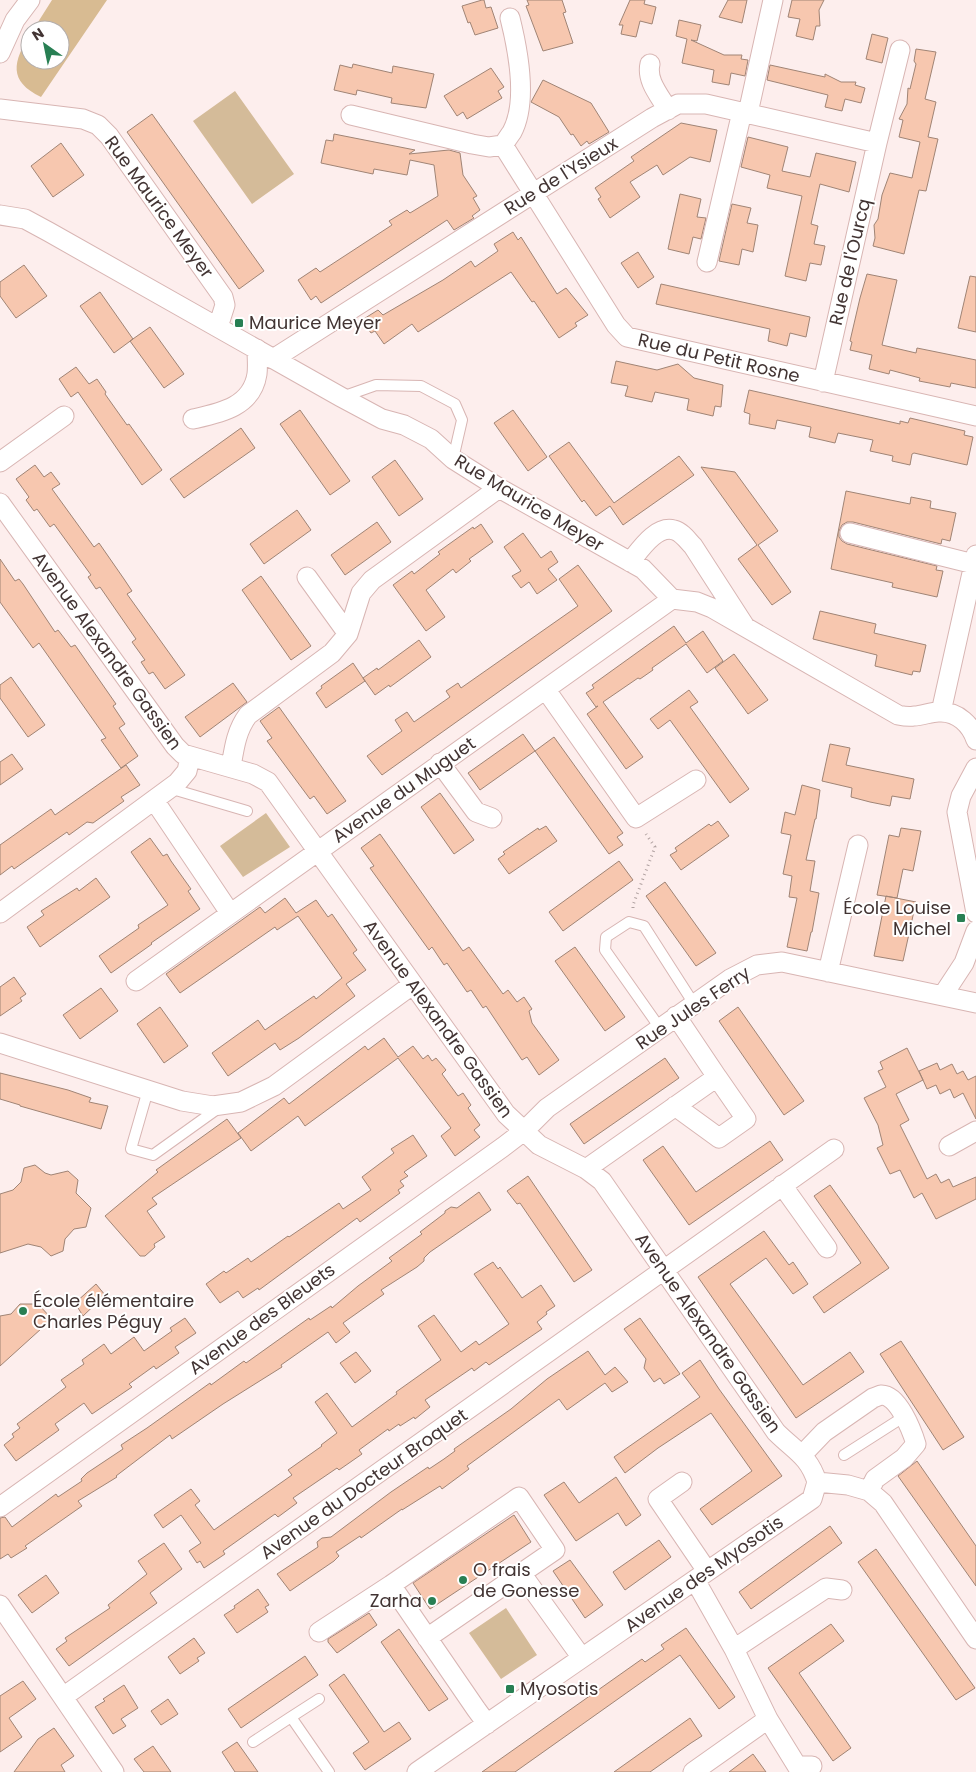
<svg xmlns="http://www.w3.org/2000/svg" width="976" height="1772" font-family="Poppins,sans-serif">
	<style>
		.green { fill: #d4bb99 }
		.forest { fill: #d8bb92 }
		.building { fill: #f7c7af; stroke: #a08475 }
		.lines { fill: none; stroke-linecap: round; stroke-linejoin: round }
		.service-casing { stroke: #d8b5b3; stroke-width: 12 }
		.minor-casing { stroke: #d8b5b3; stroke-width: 21 }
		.path { stroke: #b0a1a0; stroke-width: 3; stroke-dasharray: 1 4; stroke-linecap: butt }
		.service { stroke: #fff; stroke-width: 10 }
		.minor { stroke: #fff; stroke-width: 19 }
		.poi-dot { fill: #287f53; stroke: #fff; stroke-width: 2 }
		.labels { text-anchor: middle; stroke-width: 4; stroke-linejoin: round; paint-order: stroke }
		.street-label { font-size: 18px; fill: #423433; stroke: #fff }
		.poi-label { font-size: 18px; fill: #423433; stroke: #fff; text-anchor: start }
	</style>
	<rect width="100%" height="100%" fill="#fdeeed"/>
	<path class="green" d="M235,91L294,174L252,204L193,121Z
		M266,813L290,847L243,877L220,846Z
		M506,1608L537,1655L501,1679L469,1633Z"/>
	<path class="forest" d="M52,0H107L41,97C8,81 13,62 30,34V60H60V30H33Z"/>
	<path class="building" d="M482,0H484L486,8L491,7L498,28L475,35L470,22L468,23L462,6Z
		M527,0H562L566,12L563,13L573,43L543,51L526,6L529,5Z
		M630,0H645L644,4L656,7L652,24L640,21L636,37L621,34L623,25H619Z
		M728,0H747L742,23L719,17Z
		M792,0H824L819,10L820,26H816L813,40L796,36L800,19L788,17Z
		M679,20L701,25L697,41L691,40L724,55H742L741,59L748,60L745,76L731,73L729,85L712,82L714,70L682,63L687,39L676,36Z
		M872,34L888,38L882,63L866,59Z
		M916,49L936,52L925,99L936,102L928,137L938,139L926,191L919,190L904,254L873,246L875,238L874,225L878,219L882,195L890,173L912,178L920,142L899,137L903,120L899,119L907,104L908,88L910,89L916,64L914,61Z
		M353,64L392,73L393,66L434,74L426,108L391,103L392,98L357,90L356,95L334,90L340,65L352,68Z
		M770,65L825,77V74L841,82H856L855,85L865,88L861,103L845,99L842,111L825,107L828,95L767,80Z
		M491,68L504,87L498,91L502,98L467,119L463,112L457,116L444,96Z
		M543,80L591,103L609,132L589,144L587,141L581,146L573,134L571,135L559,117L531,102Z
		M152,114L264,271L239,289L127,132Z
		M681,123L717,130L710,162L690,157L663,175L657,165L630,182L640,197L610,218L598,199L601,197L595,188L634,161L631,157Z
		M334,134L415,150L409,154L449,150L460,153L463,175L477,196L473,198L480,210L472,216L474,218L454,230L447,220L321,303L316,296L311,300L298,280L316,268L320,272L392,225L389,221L407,210L410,213L438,196L434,165L410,160L407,175L374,169L373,174L321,163L326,140L333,141Z
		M748,137L788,147L782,171L810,177L816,153L856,162L849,192L820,184L811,224L818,226L814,244L825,246L821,265L810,263L806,281L785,276L802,196L767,188L770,175L741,167Z
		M61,143L84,175L53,197L31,166Z
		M680,194L701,199L697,217L706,218L701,239L693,237L689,254L668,249Z
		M732,204L751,208L747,223L758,225L753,252L742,249L739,265L719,261Z
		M513,232L518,240L521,237L557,294L566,288L588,315L575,323L577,326L559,338L534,301L532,302L511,272L418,332L412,324L384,344L375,331L371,333L362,320L378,310L383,315L443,280L471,261L475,267L498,251L494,244Z
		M638,252L654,277L638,288L621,263Z
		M24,265L47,296L16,318L0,296V282Z
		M867,274L897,280L882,345L916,353L917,348L976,360V388L951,383L950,387L919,381L920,378L890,370L889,374L869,369L872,355L850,350L852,342L850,341L860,298Z
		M970,276L976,277V332L958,328Z
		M661,284L810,317L806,337L790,333L787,346L768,341L770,329L656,304Z
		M100,292L133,339L114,353L80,306Z
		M150,327L184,374L164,388L130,341Z
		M616,361L657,370L678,364L694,378L723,385L721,407L715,406L713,416L687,410L689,399L655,392L652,402L625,396L628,386L611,383Z
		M76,367L89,384L97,379L106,392L105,394L127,425L129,424L162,470L142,485L78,392L71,397L59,379Z
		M749,390L900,424V421L908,423L910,418L965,431L964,435L973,437L967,465L914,453L912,454L910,465L892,461L893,456L870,451L873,440L838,433L835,443L809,437L811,427L777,420L775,429L749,424L750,414L744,412Z
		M300,410L350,481L330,495L280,424Z
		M513,410L547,457L528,471L494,423Z
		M241,428L255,448L184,498L170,479Z
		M569,442L614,503L679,456L694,475L623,525L610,506L596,516L584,500L582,502L549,456Z
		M395,460L423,499L399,516L372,477Z
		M35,465L44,477L51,472L60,484L52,489L94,547L99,543L124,579L132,591L127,594L185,675L165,689L153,672L149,674L141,662L145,660L132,642L136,639L100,587L96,589L88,577L91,575L54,524L50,527L37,509L34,511L26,500L29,497L16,479Z
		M701,467L735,472L778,531L758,545L791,592L772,605L738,559L757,545Z
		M846,491L910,504L911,497L931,501L930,508L956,513L950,541L942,539L941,544L853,522H847L842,525L839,531V537L842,541L847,544L937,566L936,570L943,571L937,597L892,587L893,583L831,569Z
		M297,510L311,530L264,564L250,544Z
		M377,522L391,542L345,575L331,555Z
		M481,524L493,542L469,559L471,561L456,573L453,569L426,590L445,617L426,631L393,585L412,571L414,574L440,554L438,552L473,527L474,529Z
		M523,533L541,558L551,551L558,562L548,569L557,580L537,594L529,582L521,588L512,576L521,571L504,547Z
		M0,559L15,581L19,579L23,584L55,632L58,630L71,647L75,645L116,704L113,706L125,724L119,728L138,756L121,768L101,740L106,738L39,643L33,648L0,602Z
		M578,565L612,611L382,775L367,756L402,731L395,720L407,712L414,722L450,697L446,691L458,683L461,688L578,606L559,579Z
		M261,576L311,646L291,660L242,590Z
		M820,611L876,624L874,633L926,645L920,672L913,671L912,675L875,666L877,655L813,639Z
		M674,626L686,643L703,631L723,661L707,673L686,644L652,668L653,670L640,679L638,678L603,702L643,757L626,769L587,714L598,706L596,707L586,693L594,688L592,685Z
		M419,640L431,657L390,687L389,685L375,695L363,678L377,668L378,670Z
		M734,654L768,700L748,714L715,668Z
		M353,663L365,681L326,708L316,693L322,688L321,686Z
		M11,677L45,725L28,737L0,698V685Z
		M233,683L247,702L200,737L185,717Z
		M689,690L698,702L690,707L749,789L730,803L670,720L658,729L650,719Z
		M279,707L346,801L327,814L314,796L310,799L267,741L272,738L260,721Z
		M523,734L535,751L480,790L468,773Z
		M554,737L623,833L617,837L623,845L609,854L535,751Z
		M830,744L850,748L846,765L914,779L910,799L892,796L890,806L870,802L851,797L852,788L822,781Z
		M12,754L23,769L0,785V762Z
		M126,765L140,785L121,797L124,801L93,823L87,822L69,835L67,832L14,869L12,866L0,875V845L51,809L55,815Z
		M802,785L820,790L816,819H815L806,860L815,861L810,891L819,893L812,932H811L807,951L787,947L797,898L789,897L792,876L783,874L791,835L781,833L785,812L795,815Z
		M440,793L474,840L454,854L421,807Z
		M718,821L729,836L681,870L670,855L677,851L675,848L709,824L711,826Z
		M546,826L557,841L509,874L498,859L505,854L503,852L538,828L539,830Z
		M901,828L921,831L913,871L903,869L897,898L877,895L889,835L899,837Z
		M380,834L463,951L469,947L503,994L508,990L517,1002L524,997L532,1009L529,1011L532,1023L559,1060L539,1075L527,1057L522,1060L486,1006L483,1008L471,990L467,992L447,963L444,965L432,947L429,950L370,868L374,866L361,848Z
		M150,838L163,856L167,854L171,861L191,889L188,891L200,909L151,943L152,944L111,973L99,956L139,928L138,925L168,905L131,852Z
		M619,861L633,880L563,931L549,912Z
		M96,878L110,897L40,947L27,927L44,915L41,911L77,888L79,891Z
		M665,882L716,953L696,966L646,896Z
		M886,896L916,902L903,961L874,956Z
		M285,898L296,913L316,900L328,917L332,914L357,950L353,953L366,970L346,984L355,996L299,1038L280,1050L275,1043L228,1076L212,1053L258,1020L265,1030L314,996L316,999L342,978L298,916L277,930L275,927L180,993L166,974L260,907L265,913Z
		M575,947L625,1017L605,1031L555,961Z
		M14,977L26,994L20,998L22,1001L0,1016V987Z
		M101,988L118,1011L80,1039L63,1015Z
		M160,1007L188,1046L164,1063L137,1024Z
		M738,1007L804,1101L784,1115L719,1021Z
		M384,1038L398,1057L413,1046L423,1059L428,1055L432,1061L436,1058L446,1070L442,1074L458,1096L463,1093L471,1105L468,1108L480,1125L474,1130L480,1137L455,1156L441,1136L451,1128L398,1058L305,1126L298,1116L251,1151L238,1133L284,1098L289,1104L365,1046L368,1050Z
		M907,1048L923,1080L896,1094L909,1120L900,1125L927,1179L936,1174L941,1183L949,1179L953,1187L976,1177V1199L936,1219L922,1193L914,1198L900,1170L890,1174L877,1148L883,1145L878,1125L864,1098L886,1087L878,1071L883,1069L880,1062Z
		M665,1058L679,1078L584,1144L570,1124Z
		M937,1063L940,1070L952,1064L957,1074L963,1071L968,1080L976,1076V1119L963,1093L954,1098L950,1089L940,1094L936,1085L927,1089L919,1071Z
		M0,1073L68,1090L91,1098L89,1102L108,1106L101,1129L20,1106V1105L0,1099Z
		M227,1119L241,1138L152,1198L157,1204L147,1211L165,1237L154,1244L155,1247L145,1256H140L105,1216L158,1172L156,1170Z
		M413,1135L427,1156L404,1172L408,1176L400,1181L404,1186L398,1190L400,1193L360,1222L357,1218L259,1290L258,1288L243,1298L238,1291L220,1303L206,1284L224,1271L226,1273L248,1258L251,1262L288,1236L289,1237L339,1203L343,1209L371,1190L362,1177L394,1153L391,1149Z
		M770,1141L783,1160L689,1225L643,1160L663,1146L696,1192Z
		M35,1165L45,1173L51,1175L68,1171L78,1180L76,1193L91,1208L86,1227L74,1229L65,1239L63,1251L51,1256L41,1247L28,1244L0,1253V1194L13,1190L21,1182L24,1168Z
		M528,1176L592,1270L574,1282L520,1203L517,1204L507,1191Z
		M830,1185L889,1268L824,1313L813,1297L861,1263L814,1196Z
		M479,1192L491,1210L430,1252L424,1258V1261L417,1267L381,1290L384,1294L343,1323L350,1332L336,1343L328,1332L281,1365L282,1367L223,1404L172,1439L170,1435L116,1476L117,1477L78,1501L82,1506L25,1546L27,1548L11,1558L8,1554L0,1559V1518L5,1517L12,1527L56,1494L58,1497L82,1481L81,1479L87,1473L123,1449L121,1445L147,1428L210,1383L211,1385L244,1361L246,1363L309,1318L310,1320L331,1306L332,1308L358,1286L392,1261L389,1258L422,1234L420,1232L445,1213V1211L451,1207L457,1208Z
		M764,1231L789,1265L793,1262L808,1284L793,1294L766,1258L730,1284L749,1310L803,1385L850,1352L864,1372L796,1418L698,1277Z
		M493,1262L498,1269L500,1267L522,1298L541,1285L555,1306L546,1312L547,1314L537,1322L542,1329L489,1365L486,1362L474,1371L472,1368L425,1400L430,1407L415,1419L414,1417L400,1426L399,1424L389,1431L388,1429L359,1450L362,1454L339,1470L337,1468L293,1498L297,1503L278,1517L275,1514L223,1551L225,1554L204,1568L200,1561L197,1563L189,1551L201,1543L181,1515L163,1528L154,1515L191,1489L200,1501L195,1505L214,1530L292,1475L288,1470L322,1446L321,1445L337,1433L315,1402L327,1393L352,1427L397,1394L396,1392L441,1360L418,1326L434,1315L461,1352L476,1341L479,1345L509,1324L474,1274Z
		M96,1284L105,1295L83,1316L75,1303Z
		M20,1304H38L52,1319L0,1366V1316L11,1314Z
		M185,1318L196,1333L175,1347L179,1353L156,1369L154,1366L129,1384L132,1387L92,1414L84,1403L55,1424L59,1430L16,1461L4,1445L14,1437L12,1434L20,1428L17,1424L66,1387L61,1380L84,1364L82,1360L104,1344L111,1354L134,1337L144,1351L172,1331L170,1328Z
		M640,1318L680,1374L664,1384L660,1378L654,1382L644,1368L646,1359L624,1329Z
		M901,1341L964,1437L943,1450L880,1354Z
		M588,1351L605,1375L615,1367L628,1382L612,1392L605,1383L567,1410L559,1399L467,1466L469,1469L442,1489L440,1486L402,1510V1509L361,1538L360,1536L336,1552L339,1556L334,1561L290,1591L277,1574L318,1547L317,1542L322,1538L331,1537L391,1492L428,1467L429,1469L444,1459L455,1451L454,1449L511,1409L547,1379Z
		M356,1352L371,1371L355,1383L340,1363Z
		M700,1360L719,1389L782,1476L712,1525L700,1509L752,1471L711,1413L658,1448L625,1473L614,1457L700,1397L682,1373Z
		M917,1461L976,1546V1586L898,1476Z
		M616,1477L641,1515L626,1526L618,1513L576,1541L544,1495L564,1482L579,1503Z
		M514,1515L531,1542L430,1609L413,1583Z
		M830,1526L842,1543L751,1609L739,1592Z
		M659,1540L671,1557L625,1590L613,1572Z
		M164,1543L182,1569L150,1593L157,1603L69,1666L56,1649L67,1641L65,1638L110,1608L108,1605L147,1574L138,1561Z
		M876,1549L975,1688L956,1700L858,1562Z
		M570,1560L603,1605L585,1618L553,1571Z
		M46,1575L59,1593L32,1613L18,1595Z
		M258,1589L269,1605L265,1607L268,1612L237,1633L224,1615L235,1608L234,1606Z
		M369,1613L377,1625L337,1653L328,1642V1639Z
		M831,1624L844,1641L799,1673L851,1748L833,1761L768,1668Z
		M686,1628L735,1697L719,1709L680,1655L515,1772H482L642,1659L645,1662L664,1649L661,1645Z
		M399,1629L448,1699L429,1711L381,1642Z
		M194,1638L205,1653L197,1658L199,1661L180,1674L168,1657Z
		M305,1656L318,1675L241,1728L228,1709Z
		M344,1674L384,1732L399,1722L411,1739L365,1770L353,1753L369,1742L329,1685Z
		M23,1681L36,1699L9,1718L22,1737L0,1752V1696Z
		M124,1685L138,1708L121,1719L126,1726L113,1734L95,1707L105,1701L103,1699Z
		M168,1699L178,1714L161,1725L151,1711Z
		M690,1718L702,1736L691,1743L650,1772H614Z
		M54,1728L74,1756L61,1765L65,1772H14L38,1739Z
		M237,1742L249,1759L258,1772H235L222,1752Z
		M153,1746L171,1772H144L134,1759Z
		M753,1754L766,1772H729Z"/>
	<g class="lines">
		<g class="service-casing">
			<path id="service" d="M342,397L376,385L421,386L455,404L462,420L453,459
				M169,788L247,811
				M660,1028L605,950L606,937L629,922L644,926L694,1004
				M148,1090L131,1149L153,1155L220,1107
				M844,1455L905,1416
				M319,1699L291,1717L329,1772
				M253,1742L291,1717"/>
		</g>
		<g class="minor-casing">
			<path id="minor" d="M0,53L15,20L30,0
				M650,64C646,81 660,96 668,110
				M0,109L83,119L98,125L109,136L223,297L225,305L218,327
				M748,113L773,0
				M351,115L472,144L489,147L503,145
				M503,145L616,325L627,337L976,416
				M503,145C506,141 509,136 512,132C528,102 518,50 510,18
				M0,215L25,219L49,232L341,397L382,419L404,425L431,439L453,459L499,488L643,569L672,599L697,602L712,608L898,715C903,716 909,717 914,716C923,716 932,711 941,712C958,712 971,725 976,740
				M707,262L742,112
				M273,359L652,118L678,104H706L877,143
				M823,382L877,143L900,50
				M193,419C220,413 252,407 257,374C258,366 257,357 257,349
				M0,462L64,416
				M0,503L175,746L183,754L253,774L268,782L506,1114L539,1145L586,1169L602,1181L776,1432C795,1451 809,1456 817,1482
				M850,533L974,564
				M630,562C640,550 656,525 674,530C682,532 688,541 693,546L744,625
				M307,577L348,634
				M546,690L636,818L696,780
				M941,712L976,555
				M440,763L476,812L492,818
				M231,767C234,749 236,731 248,715L332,653L348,634L361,593L372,580L499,488
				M976,768L961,796L957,812L976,913
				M154,800L230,913
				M0,913L177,783L187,771L190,757
				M828,972L858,845
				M136,981L672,599
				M943,995L964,963L976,931
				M0,1043L182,1101L213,1106L241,1102L274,1086L412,985
				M675,1106L719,1138L746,1119L717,1077
				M949,1146L976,1131
				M586,1169L717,1077L676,1016
				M782,1185L827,1248
				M802,1455L824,1432L873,1398C876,1397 878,1396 881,1395C898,1394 912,1431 916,1444L904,1458L875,1479L869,1491
				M682,1482L658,1499L707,1571
				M817,1482L848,1485L869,1491L883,1503L976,1639
				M0,1507L503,1147L524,1131L547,1108L730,979L757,965L782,962L976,1003
				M521,1573L582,1658
				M695,1580L734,1649L768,1719L797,1766H812
				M0,1605L114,1772
				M319,1632L391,1585
				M427,1638L555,1550L519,1497L391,1585L476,1709L487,1724
				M734,1649L826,1588L842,1590
				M63,1697L834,1149
				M417,1772L812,1499L817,1482
				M693,1772L768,1719"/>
		</g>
		<path class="path" d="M633,908V905L655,847L646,834"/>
		<use href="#service" class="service"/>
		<use href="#minor" class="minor"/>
	</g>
	<g class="poi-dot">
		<rect x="234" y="318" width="10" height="10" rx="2.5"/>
		<rect x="956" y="913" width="10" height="10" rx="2.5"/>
		<circle cx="23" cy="1311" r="5"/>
		<circle cx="463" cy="1580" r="5"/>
		<circle cx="432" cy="1601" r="5"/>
		<rect x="505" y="1684" width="10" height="10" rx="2.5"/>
	</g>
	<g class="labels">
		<g class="street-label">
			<text transform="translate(561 176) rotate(-32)" y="6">Rue de l'Ysieux</text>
			<text transform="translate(159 207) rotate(54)" y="6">Rue Maurice Meyer</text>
			<text transform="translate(850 262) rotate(-77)" y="6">Rue de l'Ourcq</text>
			<text transform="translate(719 358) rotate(13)" y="6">Rue du Petit Rosne</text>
			<text transform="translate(529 503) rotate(31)" y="6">Rue Maurice Meyer</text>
			<text transform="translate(107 651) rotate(54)" y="6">Avenue Alexandre Gassien</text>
			<text transform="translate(404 790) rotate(-35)" y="6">Avenue du Muguet</text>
			<text transform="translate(693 1008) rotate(-34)" y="6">Rue Jules Ferry</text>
			<text transform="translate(438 1019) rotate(54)" y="6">Avenue Alexandre Gassien</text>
			<text transform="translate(262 1319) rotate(-36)" y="6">Avenue des Bleuets</text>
			<text transform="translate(708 1333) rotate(55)" y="6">Avenue Alexandre Gassien</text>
			<text transform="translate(364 1484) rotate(-35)" y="6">Avenue du Docteur Broquet</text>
			<text transform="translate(704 1574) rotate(-35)" y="6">Avenue des Myosotis</text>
		</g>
		<g class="poi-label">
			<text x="249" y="329">Maurice Meyer</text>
			<text x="951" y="914" text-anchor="end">École Louise<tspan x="951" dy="21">Michel</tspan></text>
			<text x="33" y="1307">École élémentaire<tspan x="33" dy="21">Charles Péguy</tspan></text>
			<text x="473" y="1576">O frais<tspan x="473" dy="21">de Gonesse</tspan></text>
			<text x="422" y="1607" text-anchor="end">Zarha</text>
			<text x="520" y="1695">Myosotis</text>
		</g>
	</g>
	<g transform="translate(45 45) rotate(327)"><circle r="24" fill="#ffffff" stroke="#b3aead"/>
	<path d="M0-4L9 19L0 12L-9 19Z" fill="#287f53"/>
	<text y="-8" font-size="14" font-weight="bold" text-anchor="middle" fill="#423433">N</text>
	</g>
</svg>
